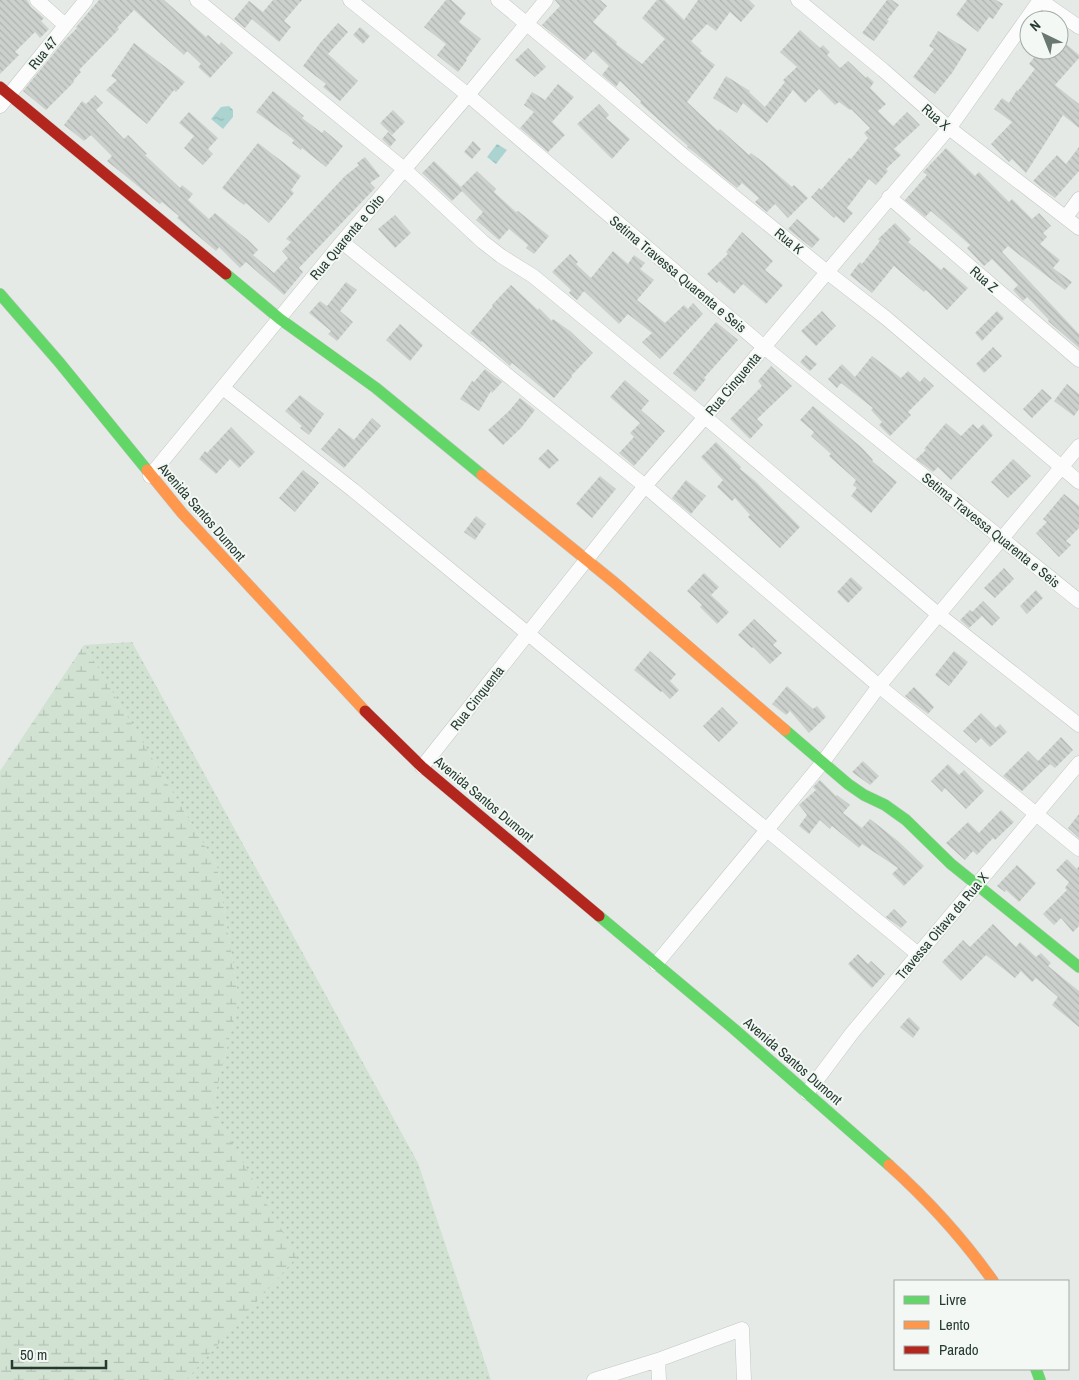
<svg xmlns="http://www.w3.org/2000/svg" width="1079" height="1380" font-family="'Archivo Narrow',sans-serif">
	<style>
		.grass { fill: url(#grass-dots) }
		.wetland { fill: url(#wetland-marsh) }
		.water { fill: url(#water-ripples) }
		.building { fill: url(#building-back-hatch) }
		.lines { fill: none; stroke-linecap: round; stroke-linejoin: round }
		.street-casing { stroke: #c3c7c4; stroke-width: 15 }
		.fast-casing { stroke: #c1c7c4; stroke-width: 12 }
		.slow-casing { stroke: #c1c7c4; stroke-width: 12 }
		.jam-casing { stroke: #c1c7c4; stroke-width: 12 }
		.street { stroke: #fbfcfb; stroke-width: 14 }
		.fast { stroke: #63d668; stroke-width: 11 }
		.slow { stroke: #ff974d; stroke-width: 11 }
		.jam { stroke: #b3261e; stroke-width: 11 }
		.labels { text-anchor: middle; stroke-width: 4; stroke-linejoin: round; paint-order: stroke }
		.street-label { font-size: 14px; fill: #253b30; stroke: #f4f8f5 }
	</style>
	<defs>
		<pattern id="grass-dots" width="8" height="8" patternUnits="userSpaceOnUse" patternTransform="scale(1.25)"><rect width="8" height="8" fill="#d1e1d2"/><path d="M2 2h.1M6 6h.1" fill="none" stroke="#b3c2b5" stroke-width="1.8" stroke-linecap="round"/></pattern>
		<pattern id="wetland-marsh" width="20" height="14" patternUnits="userSpaceOnUse" patternTransform="scale(1.25)"><rect width="20" height="14" fill="#d1e1d2"/><path d="M1 5h8M5 5V1M11 12h8M15 12V8" fill="none" stroke="#b3c2b5"/></pattern>
		<pattern id="water-ripples" width="26" height="14" patternUnits="userSpaceOnUse" patternTransform="scale(1.25)"><rect width="26" height="14" fill="#abd4d1"/><path d="M2 4q2-2 4 0t4 0M15 11q2-2 4 0t4 0" fill="none" stroke="#93b7b4"/></pattern>
		<pattern id="building-back-hatch" width="6" height="6" patternUnits="userSpaceOnUse" patternTransform="scale(1.25)"><rect width="6" height="6" fill="#ccd1ce"/><path d="M-1 5l2 2M0 0l6 6M5-1l2 2" fill="none" stroke="#afb4b1"/></pattern>
	</defs>
	<rect width="100%" height="100%" fill="#e6eae7"/>
	<path class="grass" d="M132,642L418,1163L491,1380H186L296,1257L212,1108L239,1000L217,866L84,645Z"/>
	<path class="wetland" d="M84,645L217,866L239,1000L212,1108L297,1257L186,1380H0V771Z"/>
	<path class="water" d="M229,106L233,110V117L223,129L211,119L221,107Z
		M497,144L507,150L496,164L487,157Z"/>
	<path class="building" d="M0,0H27L31,7L44,18L41,21L49,29L40,38L35,32L15,52L19,55L0,74Z
		M99,0H164L206,37L208,35L219,45L221,42L233,53L210,78L198,67L201,64L187,51L184,55L134,10L117,28L119,29L79,70L81,72L73,81L74,82L46,110L23,91L64,41L77,28L76,27Z
		M273,0H302L284,21L291,27L279,42L252,19L245,28L234,19L249,1L263,12Z
		M446,0H451L466,13L459,22L481,39L466,59L467,60L458,72L437,55L446,44L424,27Z
		M555,0H600L607,6L593,22L617,42L616,44L642,64L665,39L642,18L657,0H664L684,20L698,0H749L755,6L741,22L730,12L716,31L707,24L691,41L702,51L700,53L715,65L687,102L718,131L720,129L749,155L751,153L763,162L792,187L794,185L808,198L788,218L775,204L767,212L755,202L759,198L742,183L737,188L690,149L687,147L688,146L640,103L641,101L620,81L616,87L602,75L609,66L593,51L585,60L542,25L560,6Z
		M887,0H892L899,5L887,20L889,21L874,41L862,33Z
		M967,0H996L1003,4L993,19L989,17L978,32L956,15Z
		M338,23L348,32L328,54L358,81L340,101L323,87L326,84L303,66L320,43Z
		M360,27L370,36L363,44L353,35Z
		M800,30L820,48L823,45L830,52L827,55L840,68L848,61L866,78L867,76L874,82L870,88L886,104L878,111L893,126L907,112L920,125L894,149L901,155L886,169L888,171L876,185L869,179L847,208L853,213L844,223L836,216L834,218L811,197L819,188L821,190L849,158L851,159L868,138L864,133L870,128L851,109L850,110L839,102L835,105L819,89L805,103L793,90L767,123L743,103L737,113L713,98L726,76L750,91L749,92L765,107L785,82L783,80L797,67L780,52Z
		M938,31L967,49L952,73L935,94L913,77L934,49L929,46Z
		M1059,38L1079,55V58L1055,85L1079,104V128L1063,115L1026,173L1012,159L1009,162L991,144L1012,122L994,109L1002,98L1009,103L1017,90L1018,91L1035,69L1029,64L1040,50H1059Z
		M134,43L185,82L176,92L174,90L147,124L106,90L117,80L111,76Z
		M528,48L546,67L535,77L515,60Z
		M558,84L574,97L552,122L565,135L548,152L520,128L534,112L524,105L532,92L545,100Z
		M273,91L304,116L302,118L322,133L324,130L343,146L326,167L302,148L301,150L292,143L294,140L256,112Z
		M95,95L103,103L96,110L124,139L128,135L147,154L145,155L180,188L182,185L193,194L188,200L209,219L215,213L248,240L258,250L253,255L274,273L288,258L282,251L291,242L286,239L345,176L359,165L357,163L365,157L380,176L370,183L375,188L299,268L303,272L284,295L246,262L240,268L219,247L216,251L177,218L179,216L162,202L160,204L107,161L112,156L91,135L84,141L64,125L82,101L86,104Z
		M599,104L609,115L606,118L630,139L612,159L577,124Z
		M393,110L405,122L392,135L380,123Z
		M189,112L218,138L208,149L213,154L203,165L184,148L194,136L179,123Z
		M388,132L396,140L390,147L382,139Z
		M473,141L481,149L472,159L464,152Z
		M258,143L301,176L291,190L294,193L269,223L246,203L244,205L222,188Z
		M1079,147V171L1055,198L1033,181L1057,155L1066,164Z
		M946,148L975,176L979,172L1009,202L1012,199L1032,219L1039,213L1051,226L1043,233L1047,237L1040,244L1060,260L1053,268L1072,282L1065,290L1008,246L1002,252L1079,334V348L1048,321L1049,320L1027,297L1023,301L1021,299L1013,290L1018,285L992,259L984,266L967,248L970,245L931,211L925,217L905,200L927,175L923,172Z
		M434,161L461,187L477,171L496,189L494,192L516,212L518,211L549,236L534,254L526,248L528,245L509,229L499,240L476,220L483,212L462,191L452,201L422,173Z
		M395,215L411,233L395,248L378,229Z
		M797,219L820,239L812,248L788,229Z
		M895,223L911,239L908,242L941,270L944,267L968,288L947,310L926,290L924,292L894,266L872,293L850,275L860,262L862,264L880,241L878,239Z
		M742,232L773,261L765,270L783,285L766,304L743,284L734,294L719,281L717,283L707,274L728,254L726,252Z
		M613,251L628,264L634,255L645,263L640,269L654,280L637,300L665,323L684,305L688,309L693,303L703,314L660,359L642,342L652,333L628,314L619,324L584,291L577,300L569,293L571,290L552,272L570,254L578,262L576,264L591,278Z
		M346,282L357,290L340,311L353,322L337,341L328,334L331,331L309,313L320,301L327,306Z
		M511,285L538,310L539,308L552,321L553,319L570,331L593,353L571,376L572,377L554,398L512,363L510,366L482,341L481,342L470,333L493,306L492,305Z
		M822,311L836,326L816,346L801,331Z
		M997,311L1004,318L982,341L975,333Z
		M716,322L738,340L704,378L706,379L695,392L673,373Z
		M400,324L423,345L410,361L386,340Z
		M993,347L1002,356L984,373L976,364Z
		M806,355L817,364L810,371L800,362Z
		M872,356L901,378L908,371L920,382L924,377L934,386L908,412L911,415L890,436L879,425L882,422L871,410L873,408L841,383L837,388L828,379L842,364L855,377Z
		M771,366L792,386L757,419L763,425L750,439L730,419L762,386L758,381Z
		M485,369L502,382L492,393L491,391L479,411L460,399L472,381L474,382Z
		M625,380L649,401L641,410L665,431L634,466L619,453L634,437L630,433L640,423L610,397Z
		M1067,384L1079,394V409L1074,416L1054,401Z
		M1042,389L1052,398L1032,418L1023,409Z
		M300,395L324,414L309,435L300,428L302,426L285,411Z
		M520,398L535,410L521,428L503,445L488,430L509,411Z
		M813,406L862,448L873,460L872,461L897,482L871,513L851,496L857,488L853,485L856,480L829,456L831,454L811,436L814,432L800,420Z
		M372,418L381,426L344,468L321,449L339,428L354,440Z
		M946,423L961,436L973,424L978,429L983,424L993,435L951,480L938,467L933,472L916,459L926,450L924,449Z
		M231,427L255,452L239,468L230,459L216,474L199,459L205,451L207,453Z
		M716,442L741,467L740,469L755,481L800,527L780,548L748,517L750,515L735,498L732,501L717,487L723,480L701,457Z
		M548,449L559,460L549,469L538,459Z
		M1013,459L1031,476L1008,498L991,482Z
		M303,470L319,483L295,512L279,498Z
		M600,476L616,489L592,518L576,504Z
		M686,480L706,496L691,514L672,498Z
		M1064,494L1079,506V528L1066,541L1071,545L1059,557L1036,533L1047,522L1043,519Z
		M476,516L486,524L475,540L464,532Z
		M1004,568L1014,579L995,598L984,588Z
		M704,573L719,587L711,595L729,612L717,624L700,607L702,605L687,591Z
		M851,577L863,588L848,603L837,592Z
		M1036,590L1043,598L1027,614L1020,606Z
		M983,601L1000,618L992,626L982,616L969,628L960,620L970,610L972,612Z
		M754,619L777,641L773,645L782,653L770,664L753,647L752,648L738,635Z
		M650,651L676,674L670,681L679,690L670,699L662,691L661,692L634,670Z
		M954,651L968,662L949,686L935,675Z
		M787,686L813,709L817,706L826,717L809,733L790,711L786,715L772,704Z
		M914,687L934,707L928,714L905,696Z
		M722,707L738,723L719,742L703,726Z
		M981,713L996,728L1000,724L1007,732L990,747L981,738L976,743L963,731Z
		M1061,737L1073,750L1055,768L1050,764L1022,791L1003,776L1028,751L1038,761Z
		M863,761L879,776L870,785L852,772Z
		M948,764L959,775L964,770L984,791L966,809L945,788L942,792L931,781Z
		M820,780L836,796L837,795L850,805L843,813L862,828L870,819L898,841L924,866L904,886L892,874L898,868L862,844L859,848L832,826L830,829L820,820L809,834L799,826L807,815L799,805L816,790L813,787Z
		M1001,810L1014,822L995,840L993,838L977,855L973,851L965,860L946,843L968,822L979,833Z
		M1079,814V838L1068,828Z
		M1067,859L1077,869L1079,866V926L1073,932L1061,918L1054,925L1043,914L1067,890L1065,888L1069,882L1056,870Z
		M1017,865L1036,883L1019,902L1006,890L1005,892L997,886Z
		M894,909L907,922L901,928L886,917Z
		M993,924L1016,947L1020,942L1036,957L1041,953L1051,963L1048,966L1079,991V1027L1052,1005L1058,997L1036,978L1032,982L1021,971L1015,978L986,955L961,981L942,962L963,940L970,947Z
		M858,954L868,964L871,961L885,974L872,988L848,964Z
		M909,1017L920,1028L913,1038L900,1027Z"/>
	<g class="lines">
		<g class="street-casing">
			<path id="street" d="M37,0L65,25
				M197,0L404,169L483,242L501,256L533,276L705,417L939,615L1079,725
				M350,0L468,95L764,347L1079,601
				M498,0L609,92L684,156L827,272L886,318L1079,482
				M798,0L883,70L949,128L1079,228
				M1040,0L1079,27
				M0,106L86,0
				M889,197L1079,360
				M1066,217L1079,199
				M342,242L645,486L879,686L1079,849
				M223,388L353,490L918,954
				M150,476L342,242L468,95L546,0
				M422,767L645,486L705,417L953,123L1040,0
				M656,964L823,762L879,686L1079,446
				M807,1093L852,1033L1079,763
				M658,1360L659,1380
				M594,1380L658,1360L742,1329L744,1380"/>
		</g>
		<g class="fast-casing">
			<path id="fast" d="M226,274L280,319L376,388L482,475
				M0,294L59,362L147,470
				M785,730L848,784L864,795L885,805L906,820L951,864L1079,967
				M599,916L734,1029L889,1165
				M1036,1369L1040,1380"/>
		</g>
		<g class="slow-casing">
			<path id="slow" d="M147,470L182,513L365,711
				M482,475L615,583L785,730
				M889,1165C929,1201 962,1237 993,1281"/>
		</g>
		<g class="jam-casing">
			<path id="jam" d="M0,87L226,274
				M365,711L422,767L599,916"/>
		</g>
		<use href="#street" class="street"/>
		<use href="#fast" class="fast"/>
		<use href="#slow" class="slow"/>
		<use href="#jam" class="jam"/>
	</g>
	<g class="labels">
		<g class="street-label">
			<text transform="translate(43 53) rotate(-51)" y="5">Rua 47</text>
			<text transform="translate(936 117) rotate(41)" y="5">Rua X</text>
			<text transform="translate(347 237) rotate(-50)" y="5">Rua Quarenta e Oito</text>
			<text transform="translate(789 241) rotate(39)" y="5">Rua K</text>
			<text transform="translate(678 274) rotate(40)" y="5">Setima Travessa Quarenta e Seis</text>
			<text transform="translate(984 279) rotate(41)" y="5">Rua Z</text>
			<text transform="translate(733 384) rotate(-50)" y="5">Rua Cinquenta</text>
			<text transform="translate(202 512) rotate(49)" y="5">Avenida Santos Dumont</text>
			<text transform="translate(991 530) rotate(39)" y="5">Setima Travessa Quarenta e Seis</text>
			<text transform="translate(477 698) rotate(-52)" y="5">Rua Cinquenta</text>
			<text transform="translate(484 799) rotate(40)" y="5">Avenida Santos Dumont</text>
			<text transform="translate(942 926) rotate(-50)" y="5">Travessa Oitava da Rua X</text>
			<text transform="translate(793 1061) rotate(41)" y="5">Avenida Santos Dumont</text>
		</g>
	</g>
	<rect x="894" y="1280" width="175" height="90" fill="#f4f8f5" stroke="#a1aca6"/>
	<rect x="904" y="1296" width="25" height="8" fill="#63d668" stroke="#a1aca6"/>
	<text x="939" y="1305" font-size="15" fill="#253b30">Livre</text>
	<rect x="904" y="1321" width="25" height="8" fill="#ff974d" stroke="#a1aca6"/>
	<text x="939" y="1330" font-size="15" fill="#253b30">Lento</text>
	<rect x="904" y="1346" width="25" height="8" fill="#b3261e" stroke="#a1aca6"/>
	<text x="939" y="1355" font-size="15" fill="#253b30">Parado</text>
	<g transform="translate(1044 35) rotate(317)"><circle r="24" fill="#f4f8f5" stroke="#a1aca6"/>
	<path d="M0-4L9 19L0 12L-9 19Z" fill="#697870"/>
	<text y="-8" font-size="14" font-weight="bold" text-anchor="middle" fill="#253b30">N</text>
	</g>
	<path d="M12 1360v8h94v-8" fill="none" stroke="#253b30" stroke-width="2.5"/>
	<text x="20" y="1360" font-size="15" fill="#253b30" stroke="#f4f8f5" stroke-width="4" paint-order="stroke">50 m</text>
</svg>
